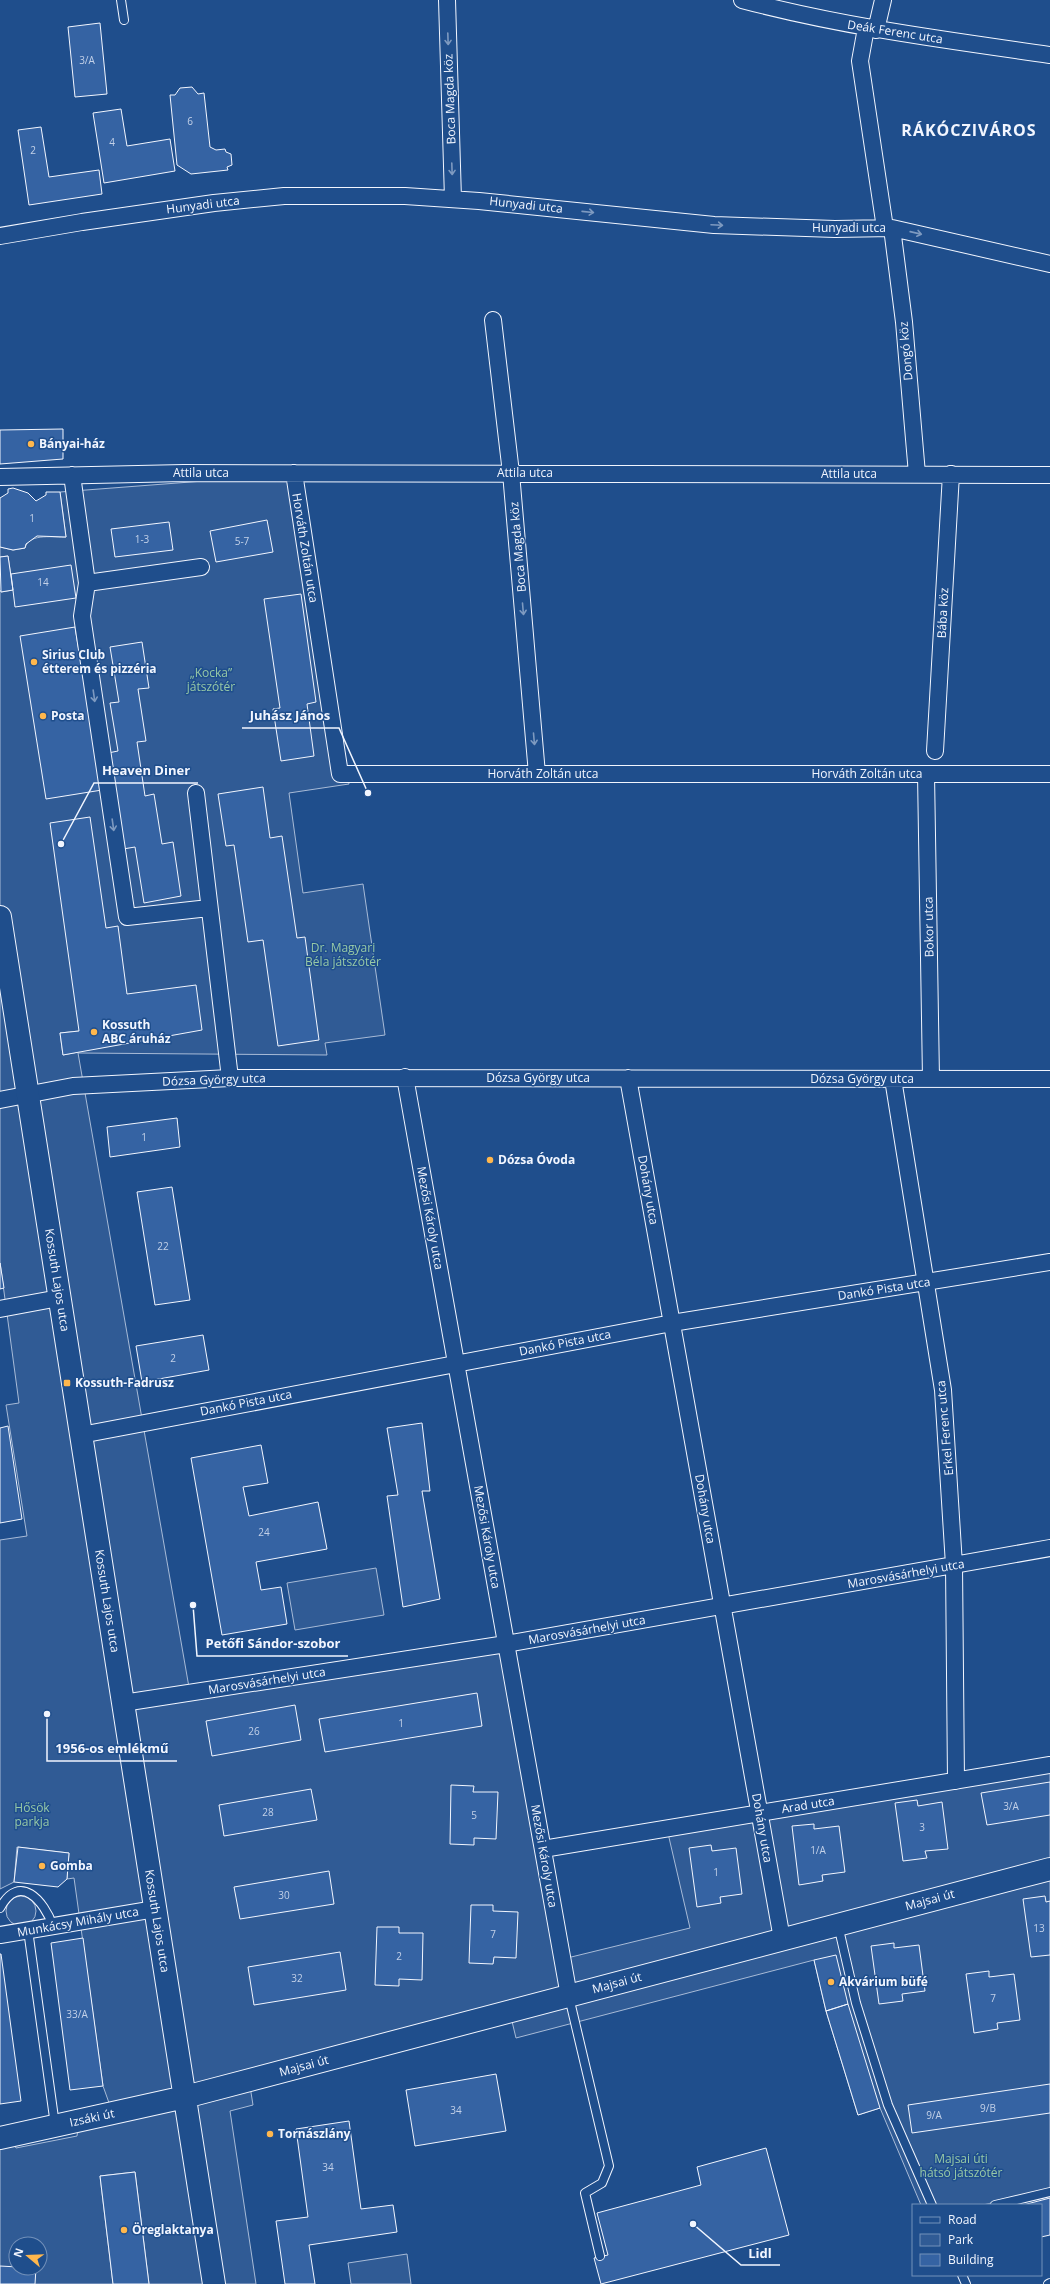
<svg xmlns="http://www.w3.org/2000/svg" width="1050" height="2284" font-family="'Open Sans',sans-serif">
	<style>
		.green { fill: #305b95; stroke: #a8bbd7; fill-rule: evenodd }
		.building { fill: #3563a3; stroke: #f2f6ff }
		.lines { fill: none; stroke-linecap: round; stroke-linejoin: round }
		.lane-casing { stroke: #f2f6ff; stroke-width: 10 }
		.street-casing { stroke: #f2f6ff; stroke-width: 18 }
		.secondary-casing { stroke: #f2f6ff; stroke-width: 24 }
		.lane { stroke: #1f4e8c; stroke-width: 8 }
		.street { stroke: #1f4e8c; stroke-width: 16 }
		.secondary { stroke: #1f4e8c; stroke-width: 22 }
		.oneway { stroke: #7e9ac0 }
		.poi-dot { fill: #ffb74d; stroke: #1f4e8c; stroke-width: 1.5 }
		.labels { text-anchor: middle; stroke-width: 3; stroke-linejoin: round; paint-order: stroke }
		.number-label { font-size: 10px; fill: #c3d1e8 }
		.street-label { font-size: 12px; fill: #f2f6ff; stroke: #1f4e8c }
		.poi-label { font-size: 12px; font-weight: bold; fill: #f2f6ff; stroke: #1f4e8c; text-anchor: start }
		.park-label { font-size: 12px; fill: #97c8a6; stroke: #1f4e8c }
		.district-label { font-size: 16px; font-weight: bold; letter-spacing: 1px; fill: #f2f6ff; stroke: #1f4e8c }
		.leader { fill: none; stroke: #f2f6ff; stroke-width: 1.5 }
		.callout-dot { fill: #f2f6ff; stroke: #1f4e8c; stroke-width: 1.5 }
		.callout-label { font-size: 13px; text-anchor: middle; font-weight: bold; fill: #f2f6ff; stroke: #1f4e8c; stroke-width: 3; stroke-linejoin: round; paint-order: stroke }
	</style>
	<rect width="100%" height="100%" fill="#1f4e8c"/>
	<path class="green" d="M295,474L349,784L289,793L303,893L363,884L385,1035L325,1043L327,1055L78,1053L190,1693L506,1644L563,1959L690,1928L667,1829L1050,1766V2189L983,2205H921L880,2108L858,2115L826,2011L814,1960L516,2038L510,2013L249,2080L253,2105L230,2111L256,2284H149L135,2172L100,2176L113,2284H0V2138L9,2136L16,2148L77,2136L79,2121L113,2114L103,2086L74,1878L67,1879L69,1853L17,1847L14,1882L0,1889V1540L27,1536L6,1405L19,1403L0,1262V590L1,592L13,590L8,556L0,557V547L13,550L25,548C29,532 56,538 66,537L60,492ZM79,1031L78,1052L63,1055L60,1033ZM16,2244H40V2268H16Z
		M376,1568L384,1615L295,1630L287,1583Z
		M6 1911a15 15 0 1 1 30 0a15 15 0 1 1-30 0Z
		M407,2254L411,2284H351L348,2263Z"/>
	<path class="building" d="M100,23L107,94L75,97L68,27Z
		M192,87L198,94L204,93L210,147L216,150L225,149L226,152L231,154L232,165L227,167L228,170L191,174L177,165L170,95H175L180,88Z
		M121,109L127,146L170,139L175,171L104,183L93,113Z
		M41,127L49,177L99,170L102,194L29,205L18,130Z
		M63,429V459L0,464V430Z
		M13,488L28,493L36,501L46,495V492H60L66,537L37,536L26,544L25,548L13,550L0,547V498L8,493V489Z
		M267,520L273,552L216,562L210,531Z
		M169,522L173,550L115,557L111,529Z
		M8,556L13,590L1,592L0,557Z
		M71,565L76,598L15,607L11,574Z
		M301,594L316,702L307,704L314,756L281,761L273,709L280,708L264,599Z
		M75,627L102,790L46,799L20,636Z
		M142,642L149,688L138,689L146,741L137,742L145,796L154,794L162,844L173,842L181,896L144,903L135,847L123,849L108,753L118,751L110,703L119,702L110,647Z
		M263,787L270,838L282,836L297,938L305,937L319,1040L278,1046L263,940L248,942L234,845L226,846L218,794Z
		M90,817L106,928L118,926L127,994L196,985L202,1030L63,1055L60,1033L79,1031L50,823Z
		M177,1118L180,1147L110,1157L107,1127Z
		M172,1187L190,1300L155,1305L137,1192Z
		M0,1263L4,1288L0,1289Z
		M203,1335L209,1370L142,1382L136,1346Z
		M422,1423L430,1491H422L440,1599L403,1607L387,1496L398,1495L387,1428Z
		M8,1426L22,1519L0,1523V1428Z
		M261,1445L268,1483L243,1487L249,1516L318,1502L327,1549L256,1562L261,1590L281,1587L287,1624L222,1635L191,1458Z
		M477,1693L482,1726L325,1752L319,1719Z
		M295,1705L301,1740L212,1756L206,1721Z
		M1050,1782V1815L987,1825L981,1793Z
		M451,1785L474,1786L473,1792H498L496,1839L474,1838V1845L450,1844Z
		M311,1789L317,1820L224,1836L219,1805Z
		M917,1800L918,1806L942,1802L948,1849L925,1851L927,1858L903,1861L895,1803Z
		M814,1824V1829L839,1826L845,1872L822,1875L823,1881L799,1885L792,1826Z
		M711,1845L712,1851L736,1848L742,1894L720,1897L721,1903L697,1907L689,1848Z
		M18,1847L69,1853L67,1879L58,1887L14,1882Z
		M329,1871L334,1904L240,1919L234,1887Z
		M1045,1896L1046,1902L1050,1901V1955L1031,1957L1023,1899Z
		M471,1905H493V1911L518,1912L516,1958L494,1957L493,1964L469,1963Z
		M377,1927H399V1933H423L422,1980L399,1979V1986L375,1985Z
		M83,1938L103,2086L70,2090L51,1943Z
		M894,1943V1948L919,1945L925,1991L902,1994L903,2001L879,2004L871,1946Z
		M340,1952L346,1990L254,2005L248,1967Z
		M1,1954L21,2101L0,2104V1954Z
		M836,1955L848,2004L826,2011L814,1960Z
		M989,1971V1977L1014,1974L1020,2020L997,2023L998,2029L974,2033L966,1974Z
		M848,2004L880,2108L858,2115L826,2011Z
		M496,2074L506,2131L415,2146L406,2090Z
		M1050,2084V2113L912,2133L908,2105Z
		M349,2121L361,2209L393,2205L397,2232L309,2245L315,2284H285L276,2221L308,2217L296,2129Z
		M766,2148L789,2235L601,2284L594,2258L608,2255L597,2213L701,2185L697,2167Z
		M135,2172L149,2284H113L100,2176Z
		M1050,2198V2235L1041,2237V2205H1023Z
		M0,2266L36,2268L35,2284H0Z"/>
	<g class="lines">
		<g class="lane-casing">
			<path id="lane" d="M121,0L124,20
				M0,1908C20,1872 44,1901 53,1926
				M838,1925L856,2003L888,2105L932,2205
				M28,1930L55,2125
				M569,1997L609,2166L602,2183L585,2193L600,2256
				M995,2205L1050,2192
				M962,2275L966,2284
				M1048,2284L1050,2283"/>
		</g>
		<g class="street-casing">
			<path id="street" d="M447,0L453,199
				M742,0C844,27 946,40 1050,55
				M866,28L860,61L885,228
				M876,30L883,0
				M892,228L904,322L917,474
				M0,236L82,222L214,203L284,196H405L479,201L714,225L835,229L892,228L1050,264
				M493,320L511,473L537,774
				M294,473L340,774H1050
				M72,475L87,583L82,616L127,917L209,908
				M0,477L184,473L1050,475
				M87,583L201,567
				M935,751L951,474
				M926,774L931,1079
				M196,793L230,1078
				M405,1077L569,1996
				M628,1078L782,1939
				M893,1079L943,1390L954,1565L956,1781
				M0,1100L73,1086L230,1078L1050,1079
				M0,1309L59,1298
				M81,1435L672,1323L1050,1262
				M123,1703L506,1644L1050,1548
				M543,1849L1050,1765
				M0,1935L155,1909"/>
		</g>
		<g class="secondary-casing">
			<path id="secondary" d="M0,917L214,2284
				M0,2138L185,2097L1050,1869"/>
		</g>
		<use href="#lane" class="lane"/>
		<use href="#street" class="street"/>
		<use href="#secondary" class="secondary"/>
	</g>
	<defs><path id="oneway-shaft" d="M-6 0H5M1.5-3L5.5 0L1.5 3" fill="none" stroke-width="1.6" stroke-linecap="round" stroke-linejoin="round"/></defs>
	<g class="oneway">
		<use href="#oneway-shaft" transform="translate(448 39) rotate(88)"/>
		<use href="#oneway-shaft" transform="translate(452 169) rotate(88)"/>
		<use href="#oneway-shaft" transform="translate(588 212) rotate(6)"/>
		<use href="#oneway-shaft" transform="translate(717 225) rotate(3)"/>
		<use href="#oneway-shaft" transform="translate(916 233) rotate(13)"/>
		<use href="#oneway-shaft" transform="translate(523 609) rotate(85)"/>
		<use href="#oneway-shaft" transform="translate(94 696) rotate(82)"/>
		<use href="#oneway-shaft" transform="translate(534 739) rotate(85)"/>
		<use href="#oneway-shaft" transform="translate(113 825) rotate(82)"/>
	</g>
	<g class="poi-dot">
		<circle cx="31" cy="444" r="4"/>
		<circle cx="34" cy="662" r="4"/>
		<circle cx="43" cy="716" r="4"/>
		<circle cx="94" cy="1032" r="4"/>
		<circle cx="490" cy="1160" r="4"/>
		<rect x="63" y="1379" width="8" height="8" rx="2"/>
		<circle cx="42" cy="1866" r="4"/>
		<circle cx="831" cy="1982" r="4"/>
		<circle cx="270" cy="2134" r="4"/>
		<circle cx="124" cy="2230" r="4"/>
	</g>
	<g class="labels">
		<g class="number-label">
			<text x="87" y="64">3/A</text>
			<text x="190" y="125">6</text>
			<text x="112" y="146">4</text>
			<text x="33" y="154">2</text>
			<text x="32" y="522">1</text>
			<text x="142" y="543">1-3</text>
			<text x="242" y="545">5-7</text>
			<text x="43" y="586">14</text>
			<text x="144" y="1141">1</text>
			<text x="163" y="1250">22</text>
			<text x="173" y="1362">2</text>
			<text x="264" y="1536">24</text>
			<text x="401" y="1727">1</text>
			<text x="254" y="1735">26</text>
			<text x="1011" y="1810">3/A</text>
			<text x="268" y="1816">28</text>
			<text x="474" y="1819">5</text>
			<text x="922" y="1831">3</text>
			<text x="818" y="1854">1/A</text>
			<text x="716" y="1876">1</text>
			<text x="284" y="1899">30</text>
			<text x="1039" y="1932">13</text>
			<text x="493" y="1938">7</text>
			<text x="399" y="1960">2</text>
			<text x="297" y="1982">32</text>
			<text x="993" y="2002">7</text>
			<text x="77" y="2018">33/A</text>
			<text x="988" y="2112">9/B</text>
			<text x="456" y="2114">34</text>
			<text x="934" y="2119">9/A</text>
			<text x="328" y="2171">34</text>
		</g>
		<g class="street-label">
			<text transform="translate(895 32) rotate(9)" y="4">Deák Ferenc utca</text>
			<text transform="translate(450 99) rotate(-92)" y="4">Boca Magda köz</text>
			<text transform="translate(203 205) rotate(-7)" y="4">Hunyadi utca</text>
			<text transform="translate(526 205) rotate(6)" y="4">Hunyadi utca</text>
			<text x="849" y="232">Hunyadi utca</text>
			<text transform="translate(906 351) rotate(-95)" y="4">Dongó köz</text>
			<text x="201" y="477">Attila utca</text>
			<text x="525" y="477">Attila utca</text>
			<text x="849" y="478">Attila utca</text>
			<text transform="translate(518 547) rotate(-95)" y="4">Boca Magda köz</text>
			<text transform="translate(305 548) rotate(81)" y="4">Horváth Zoltán utca</text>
			<text transform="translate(943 613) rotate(-87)" y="4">Bába köz</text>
			<text x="543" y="778">Horváth Zoltán utca</text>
			<text x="867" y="778">Horváth Zoltán utca</text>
			<text transform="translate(929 927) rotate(-91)" y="4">Bokor utca</text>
			<text x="538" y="1082">Dózsa György utca</text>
			<text x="862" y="1083">Dózsa György utca</text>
			<text transform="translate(214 1080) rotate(-2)" y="4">Dózsa György utca</text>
			<text transform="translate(648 1190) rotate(80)" y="4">Dohány utca</text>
			<text transform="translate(430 1218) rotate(80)" y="4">Mezősi Károly utca</text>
			<text transform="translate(57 1280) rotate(81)" y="4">Kossuth Lajos utca</text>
			<text transform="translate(884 1289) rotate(-9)" y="4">Dankó Pista utca</text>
			<text transform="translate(565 1343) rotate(-11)" y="4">Dankó Pista utca</text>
			<text transform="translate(246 1403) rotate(-11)" y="4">Dankó Pista utca</text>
			<text transform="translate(945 1428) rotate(-95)" y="4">Erkel Ferenc utca</text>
			<text transform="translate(705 1509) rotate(80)" y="4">Dohány utca</text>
			<text transform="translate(487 1537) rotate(80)" y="4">Mezősi Károly utca</text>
			<text transform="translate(906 1574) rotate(-10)" y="4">Marosvásárhelyi utca</text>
			<text transform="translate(107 1601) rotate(81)" y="4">Kossuth Lajos utca</text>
			<text transform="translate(587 1630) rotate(-10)" y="4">Marosvásárhelyi utca</text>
			<text transform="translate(267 1681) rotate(-9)" y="4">Marosvásárhelyi utca</text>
			<text transform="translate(808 1805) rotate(-9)" y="4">Arad utca</text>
			<text transform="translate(762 1828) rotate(80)" y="4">Dohány utca</text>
			<text transform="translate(544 1856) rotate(80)" y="4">Mezősi Károly utca</text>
			<text transform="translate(930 1900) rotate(-15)" y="4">Majsai út</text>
			<text transform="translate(157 1921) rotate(81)" y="4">Kossuth Lajos utca</text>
			<text transform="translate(78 1922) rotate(-10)" y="4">Munkácsy Mihály utca</text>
			<text transform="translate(617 1983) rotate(-15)" y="4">Majsai út</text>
			<text transform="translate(304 2066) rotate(-15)" y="4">Majsai út</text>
			<text transform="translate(92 2118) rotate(-12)" y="4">Izsáki út</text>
		</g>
		<g class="poi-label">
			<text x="39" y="448">Bányai-ház</text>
			<text x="42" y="659">Sirius Club<tspan x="42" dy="14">étterem és pizzéria</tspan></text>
			<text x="51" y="720">Posta</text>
			<text x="102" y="1029">Kossuth<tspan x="102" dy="14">ABC áruház</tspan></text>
			<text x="498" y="1164">Dózsa Óvoda</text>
			<text x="75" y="1387">Kossuth-Fadrusz</text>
			<text x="50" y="1870">Gomba</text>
			<text x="839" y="1986">Akvárium büfé</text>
			<text x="278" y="2138">Tornászlány</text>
			<text x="132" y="2234">Öreglaktanya</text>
		</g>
		<g class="park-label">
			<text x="211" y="677">„Kocka”<tspan x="211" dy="14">játszótér</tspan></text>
			<text x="343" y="952">Dr. Magyari<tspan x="343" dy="14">Béla játszótér</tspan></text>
			<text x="32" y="1812">Hősök<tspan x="32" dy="14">parkja</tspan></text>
			<text x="961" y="2163">Majsai úti<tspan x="961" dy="14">hátsó játszótér</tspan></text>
		</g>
		<g class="district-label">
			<text x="969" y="136">RÁKÓCZIVÁROS</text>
		</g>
	</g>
	<path class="leader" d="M368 793L339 728H242M61 844L94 783H198M193 1605L197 1656H348M47 1714L47 1761H177M693 2224L741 2265H780"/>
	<g class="callout-dot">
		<circle cx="368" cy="793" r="4"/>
		<circle cx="61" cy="844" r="4"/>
		<circle cx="193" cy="1605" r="4"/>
		<circle cx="47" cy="1714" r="4"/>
		<circle cx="693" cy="2224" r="4"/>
	</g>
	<g class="callout-label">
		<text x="290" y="720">Juhász János</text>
		<text x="146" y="775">Heaven Diner</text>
		<text x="273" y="1648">Petőfi Sándor-szobor</text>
		<text x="112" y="1753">1956-os emlékmű</text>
		<text x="760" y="2258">Lidl</text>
	</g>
	<rect x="912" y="2204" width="130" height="72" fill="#1f4e8c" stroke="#7391ba"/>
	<rect x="920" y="2217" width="20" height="6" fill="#1f4e8c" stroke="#7391ba"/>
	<text x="948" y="2224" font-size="12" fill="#f2f6ff">Road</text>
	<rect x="920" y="2234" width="20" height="12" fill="#305b95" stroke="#7391ba"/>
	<text x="948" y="2244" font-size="12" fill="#f2f6ff">Park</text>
	<rect x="920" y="2254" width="20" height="12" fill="#3563a3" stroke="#7391ba"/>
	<text x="948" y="2264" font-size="12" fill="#f2f6ff">Building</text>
	<g transform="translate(28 2256) rotate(289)"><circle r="19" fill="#1f4e8c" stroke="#7391ba"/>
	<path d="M0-3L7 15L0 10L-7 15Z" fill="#ffb74d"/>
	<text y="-6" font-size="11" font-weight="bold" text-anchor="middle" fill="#f2f6ff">N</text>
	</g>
</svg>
